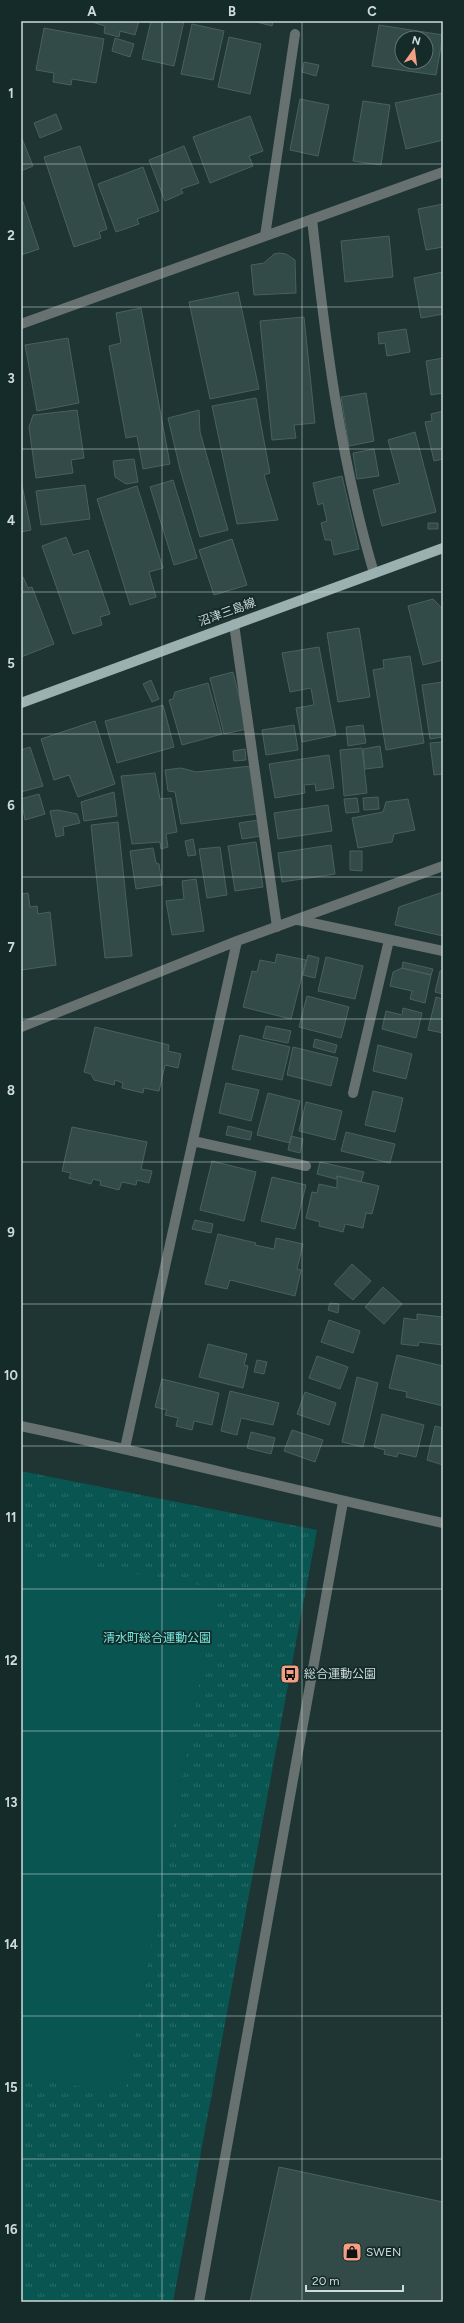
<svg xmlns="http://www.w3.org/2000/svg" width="464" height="2323" font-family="Figtree,'Noto Sans JP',sans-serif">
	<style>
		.grass { fill: url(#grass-tufts) }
		.pitch { fill: #085552 }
		.building { fill: #324a48; stroke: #49605e; fill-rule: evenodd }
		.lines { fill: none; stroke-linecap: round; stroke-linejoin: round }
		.minor { stroke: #667170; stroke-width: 10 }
		.major { stroke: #9bb1af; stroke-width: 10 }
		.grid { fill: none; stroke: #cddbd9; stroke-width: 1; stroke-opacity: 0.55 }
		.labels { text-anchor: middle; stroke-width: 3.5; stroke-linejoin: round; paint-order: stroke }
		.street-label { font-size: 12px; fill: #cddbd9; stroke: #142b29 }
		.park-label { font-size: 12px; fill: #74e8e0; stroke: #142b29 }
		.poi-label { font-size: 12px; fill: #cddbd9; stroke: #142b29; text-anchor: start }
		.neatline { fill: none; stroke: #cddbd9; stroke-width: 1.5 }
		.grid-label { font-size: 13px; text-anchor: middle; font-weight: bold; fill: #cddbd9 }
	</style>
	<defs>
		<pattern id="grass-tufts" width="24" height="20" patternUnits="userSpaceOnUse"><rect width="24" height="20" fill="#085552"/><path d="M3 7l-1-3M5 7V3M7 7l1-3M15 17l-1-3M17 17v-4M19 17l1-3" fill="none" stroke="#2b6d6a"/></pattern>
	</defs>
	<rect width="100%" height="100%" fill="#1e3533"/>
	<path class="grass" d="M21,1471L317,1530L173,2302H21Z"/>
	<path class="pitch" d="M21,1554L217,1588L124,2095L21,2075Z"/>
	<path class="building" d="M89,21H139L135,35L120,31L119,37L104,33L105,26Z
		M151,21H184L174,66L142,59Z
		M253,21H273L272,26Z
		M192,24L224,31L213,80L181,74Z
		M379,25L443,35L436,75L372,66ZM402,38H426V62H402Z
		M44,28L104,39L96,83L72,79L71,85L53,82L54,73L36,70Z
		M229,37L261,44L250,94L218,87Z
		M115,38L134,44L130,57L112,51Z
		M304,62L319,65L316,76L302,72Z
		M443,93V140L406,149L395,103Z
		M300,99L329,105L318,156L290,150Z
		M363,101L390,105L381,165L353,161Z
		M56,114L62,129L40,138L34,123Z
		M250,116L263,151L249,156L253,166L210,183L193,137Z
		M21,136L33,166L21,171Z
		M80,146L107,229L99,232L101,238L74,247L44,157Z
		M184,146L199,183L181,189L183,193L165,201L149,160Z
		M143,167L159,211L137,219L139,224L116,232L98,184Z
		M22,199L39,249L21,255V200Z
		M443,204V247L426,250L418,209Z
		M389,236L393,277L345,282L341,241Z
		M279,253L286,254L295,260L296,293L254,295L251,265L264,263L274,254Z
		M443,272V314L421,318L414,278Z
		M238,292L259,389L210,399L189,302Z
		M141,308L170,464L143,469L137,436L126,438L109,346L121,343L116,313Z
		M304,317L315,423L294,425L296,438L272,440L260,321Z
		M406,329L410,352L387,356L385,343L379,344L378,333Z
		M68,338L79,403L37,411L25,345Z
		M443,358V393L431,395L426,361Z
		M366,393L374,441L349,446L341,397Z
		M256,398L270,473L264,475L278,520L237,524L212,406Z
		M77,410L84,458L71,460L73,473L36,478L29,427L33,415Z
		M199,410L200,432L228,530L200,537L180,469L168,418Z
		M443,411V459L434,461L425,422L432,421L431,414Z
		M415,432L436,512L382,526L373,490L400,483L388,440Z
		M374,449L379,476L357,479L353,453Z
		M134,459L138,482L126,484L115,477L113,461Z
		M342,476L359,549L334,555L331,540H325L321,523L327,521L323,503L318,505L313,483Z
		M21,480L31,530L21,532Z
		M173,480L197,558L174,565L150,487Z
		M85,485L90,519L41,525L36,491Z
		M137,486L163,568L149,572L156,597L130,605L97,499Z
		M428,523H438V529H428Z
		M66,537L73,555L88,550L110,614L100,617L102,625L73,634L42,546Z
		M232,539L247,585L214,595L199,550Z
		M23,577L28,588L32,587L54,644L21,657V578Z
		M433,599L443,609V660L423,665L408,606Z
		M359,628L370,697L338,702L327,633Z
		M319,647L336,735L302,742L296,708L314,705L311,688L290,692L282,653Z
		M410,656L424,743L386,750L373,670L384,668L383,660Z
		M233,672L247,729L224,734L210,678Z
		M151,680L159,699L152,702L143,684Z
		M443,682V737L430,739L422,685Z
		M208,683L222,734L182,745L169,700L173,699L175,692Z
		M163,705L174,747L117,763L105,721Z
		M95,721L115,784L78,797L69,775L54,780L41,739Z
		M294,725L298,750L266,755L262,730Z
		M363,725L366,743L348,746L346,727Z
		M443,742V774L434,775L430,743Z
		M380,746L383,767L365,769L363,749Z
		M30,747L43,786L21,792V750Z
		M362,748L367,793L344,796L340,750Z
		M245,749L246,760L234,761L233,751Z
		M329,755L334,788L316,791L315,784L304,785L305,793L275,798L269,764Z
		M251,766L257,814L181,824L175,792L168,791L165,770L181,768L196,772Z
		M155,773L160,799L171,798L177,832L166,834L168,847L161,849L160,842L132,844L121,776Z
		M114,792L117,816L84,821L81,802Z
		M39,794L45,814L25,820L21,799Z
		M378,797L379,809L364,810L363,798Z
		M357,798L359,812L346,813L344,799Z
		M408,799L415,830L394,834L392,842L358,848L352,818L383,812L386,802Z
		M328,805L332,831L278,839L274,813Z
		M58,810L77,814L80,823L63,827L64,835L56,837L50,811Z
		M258,820L261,836L242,839L239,823Z
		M118,822L132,956L105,958L91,825Z
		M193,839L196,855L188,856L185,841Z
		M256,842L263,887L235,891L228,846Z
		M331,845L335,874L282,882L278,853Z
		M220,847L227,895L207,898L199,849Z
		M153,848L156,863L159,864L162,885L136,889L130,851Z
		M350,851H362V871L350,870Z
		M196,879L204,931L172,935L166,901L184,899L182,881Z
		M443,892V936L395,925L399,907Z
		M28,893L30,907L37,906L38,914L50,912L56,965L21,970V894Z
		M277,954L306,960L291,1019L243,1007L252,971L257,972L260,960L275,963Z
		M308,955L319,958L315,978L303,975Z
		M326,957L363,966L355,999L318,991Z
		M403,962L433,969L431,975L402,968Z
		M402,968L431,975L425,1003L410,999L412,991L390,986L393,972Z
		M440,971H443V994L435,992Z
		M307,996L349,1007L341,1038L299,1027Z
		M436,997L443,999V1033L428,1030Z
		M403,1008L422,1013L416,1038L382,1029L386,1011L402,1015Z
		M266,1026L291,1031L288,1043L263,1038Z
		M95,1027L169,1045L168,1051L181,1054L178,1068L165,1065L159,1091L144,1088L143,1093L122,1088L123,1083L115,1080L114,1085L94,1080L91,1074L84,1072Z
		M240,1035L290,1047L282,1080L232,1069Z
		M315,1039L337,1045L335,1053L313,1047Z
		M378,1045L412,1054L406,1079L373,1071Z
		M293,1047L338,1058L331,1086L287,1075Z
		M226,1083L259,1090L251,1121L219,1113Z
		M373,1091L403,1098L395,1132L365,1125Z
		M268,1093L300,1101L290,1143L257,1135Z
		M306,1102L342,1111L335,1140L299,1131Z
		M228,1126L252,1132L250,1140L226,1135Z
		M72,1127L147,1142L141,1169L152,1171L149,1183L137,1180L136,1185L122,1182L119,1190L100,1185L101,1181L93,1179L91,1184L69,1178L71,1173L62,1171Z
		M346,1132L395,1144L390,1163L341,1151Z
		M291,1136L303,1139L300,1153L288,1150Z
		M212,1161L256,1172L244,1221L200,1210Z
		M320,1162L364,1172L361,1182L337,1176L336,1179L317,1174Z
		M337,1176L379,1186L372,1214L366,1213L363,1228L345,1224L343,1232L319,1226L320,1222L306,1218L312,1192L317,1193L319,1184L337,1188Z
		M272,1177L306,1185L295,1229L261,1221Z
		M195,1220L213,1224L211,1233L192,1229Z
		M218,1234L256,1243L255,1245L274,1249L276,1238L303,1244L297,1269L301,1270L295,1296L230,1280L227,1289L205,1284Z
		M352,1264L371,1281L353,1300L334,1284Z
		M383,1287L402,1304L384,1324L365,1307Z
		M330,1303L339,1304L338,1313L328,1310Z
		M417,1314L443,1317V1345L419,1342L418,1346L401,1344L404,1318L417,1320Z
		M329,1320L360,1331L353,1353L321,1342Z
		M208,1344L247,1354L244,1365L248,1366L243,1388L199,1377Z
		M397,1355L443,1366V1406L406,1397L407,1392L389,1388Z
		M317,1356L348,1367L340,1389L309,1378Z
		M257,1360L267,1362L264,1374L254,1372Z
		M357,1377L378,1383L363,1447L342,1442Z
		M162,1379L219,1393L212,1425L194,1421L192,1430L176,1426L178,1418L165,1415L167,1410L155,1407Z
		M230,1391L279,1403L273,1425L241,1418L237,1435L221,1431Z
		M305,1392L336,1403L329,1425L297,1414Z
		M382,1414L424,1425L416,1457L398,1453L397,1457L384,1454L385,1450L374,1447Z
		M435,1426L443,1428V1465L427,1460Z
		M292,1430L323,1440L315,1462L284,1451Z
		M251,1432L275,1438L271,1454L247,1448Z
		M279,2167L443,2202V2302H250Z"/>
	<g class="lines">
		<path class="minor" d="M312,219C325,338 340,459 374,573
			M265,236L295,34
			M21,324L443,172
			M234,624L277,927
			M298,920L443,951
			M21,1027L237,941L443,866
			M353,1093L389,940
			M193,1141L306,1166
			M21,1426C162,1456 302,1493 443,1523
			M125,1448L237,941
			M199,2302L343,1502"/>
		<path class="major" d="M21,703L443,548"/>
	</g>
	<path class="grid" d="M162,21V2302M302,21V2302M21,164H443M21,307H443M21,449H443M21,592H443M21,734H443M21,877H443M21,1019H443M21,1162H443M21,1304H443M21,1446H443M21,1589H443M21,1731H443M21,1874H443M21,2016H443M21,2159H443"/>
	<defs>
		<g id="bus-square" transform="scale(1)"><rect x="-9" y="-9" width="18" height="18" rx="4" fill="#f39f83" stroke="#142b29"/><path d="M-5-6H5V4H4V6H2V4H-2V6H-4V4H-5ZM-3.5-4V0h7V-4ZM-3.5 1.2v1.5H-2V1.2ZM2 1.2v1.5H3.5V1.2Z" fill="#111"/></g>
		<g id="shop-square" transform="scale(1)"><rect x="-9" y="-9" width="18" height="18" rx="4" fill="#f39f83" stroke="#142b29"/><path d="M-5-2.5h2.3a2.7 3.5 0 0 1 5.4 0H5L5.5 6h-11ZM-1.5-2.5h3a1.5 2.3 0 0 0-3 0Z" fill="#111"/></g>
	</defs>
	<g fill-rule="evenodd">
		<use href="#bus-square" x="290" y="1674"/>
		<use href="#shop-square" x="352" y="2252"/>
	</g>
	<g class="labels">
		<g class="street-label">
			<text transform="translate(227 612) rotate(-20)" y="4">沼津三島線</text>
		</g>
		<g class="park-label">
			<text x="157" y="1642">清水町総合運動公園</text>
		</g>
		<g class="poi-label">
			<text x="304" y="1678">総合運動公園</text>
			<text x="366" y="2256">SWEN</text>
		</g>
	</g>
	<rect width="464" height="2323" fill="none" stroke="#142b29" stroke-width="44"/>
	<g transform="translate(414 50) rotate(14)"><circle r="19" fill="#142b29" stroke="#5e716f"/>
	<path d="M0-3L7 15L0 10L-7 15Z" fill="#f39f83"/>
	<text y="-6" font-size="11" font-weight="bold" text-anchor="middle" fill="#cddbd9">N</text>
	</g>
	<path d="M306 2285v6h97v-6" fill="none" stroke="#cddbd9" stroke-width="2"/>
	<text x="312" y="2285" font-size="12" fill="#cddbd9" stroke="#142b29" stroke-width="3" paint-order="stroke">20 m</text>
	<rect x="22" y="22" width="420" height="2279" class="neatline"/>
	<g class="grid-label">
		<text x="92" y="16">A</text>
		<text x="232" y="16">B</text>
		<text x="372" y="16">C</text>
		<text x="11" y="98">1</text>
		<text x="11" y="240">2</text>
		<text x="11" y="383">3</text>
		<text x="11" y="525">4</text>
		<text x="11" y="668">5</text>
		<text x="11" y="810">6</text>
		<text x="11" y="952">7</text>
		<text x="11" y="1095">8</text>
		<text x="11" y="1237">9</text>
		<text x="11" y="1380">10</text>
		<text x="11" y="1522">11</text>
		<text x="11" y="1665">12</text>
		<text x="11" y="1807">13</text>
		<text x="11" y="1949">14</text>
		<text x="11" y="2092">15</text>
		<text x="11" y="2234">16</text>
	</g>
</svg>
